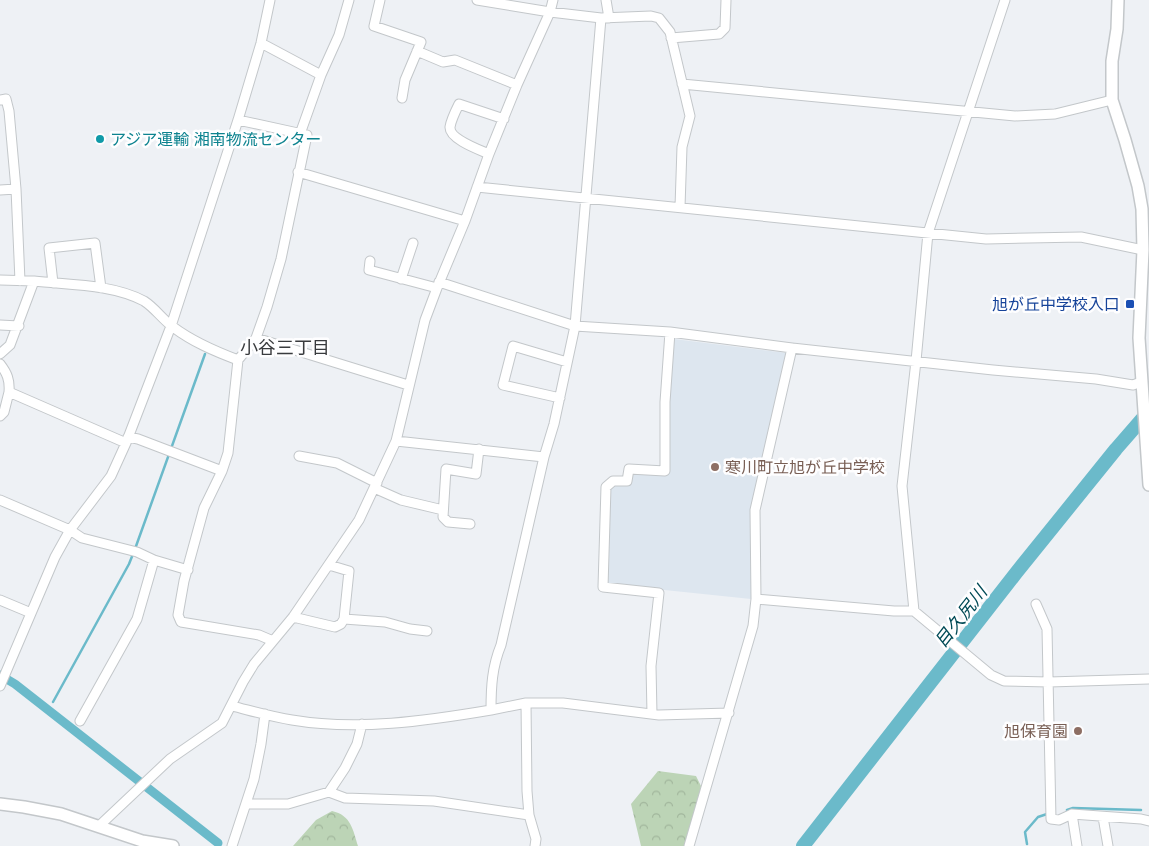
<svg xmlns="http://www.w3.org/2000/svg" width="1149" height="846" font-family="'Roboto Serif','Noto Sans JP',serif">
	<style>
		.built { fill: #dde6ef }
		.forest { fill: url(#forest-crowns) }
		.lines { fill: none; stroke-linecap: round; stroke-linejoin: round }
		.stream { stroke: #6bbaca; stroke-width: 2.5 }
		.canal { stroke: #6bbaca; stroke-width: 9 }
		.river { stroke: #6bbaca; stroke-width: 14 }
		.minor-casing { stroke: #c3c7ca; stroke-width: 11 }
		.tertiary-casing { stroke: #c3c7ca; stroke-width: 14 }
		.minor { stroke: #fff; stroke-width: 9 }
		.tertiary { stroke: #fff; stroke-width: 11 }
		.culture-dot { fill: #0f9aa8; stroke: #fefeff; stroke-width: 2 }
		.transit-dot { fill: #1a4fb4; stroke: #fefeff; stroke-width: 2 }
		.education-dot { fill: #8d6e63; stroke: #fefeff; stroke-width: 2 }
		.labels { text-anchor: middle; stroke-width: 5; stroke-linejoin: round; paint-order: stroke }
		.culture-label { font-size: 16px; fill: #0d838f; stroke: #fefeff; text-anchor: start }
		.transit-label { font-size: 16px; fill: #164399; stroke: #fefeff; text-anchor: end }
		.education-label { font-size: 16px; fill: #785e54; stroke: #fefeff; text-anchor: start }
		.neighbourhood-label { font-size: 18px; fill: #393b3e; stroke: #fefeff }
		.water-label { font-size: 18px; font-style: italic; fill: #004a56; stroke: #fefeff }
	</style>
	<defs>
		<pattern id="forest-crowns" width="20" height="18" patternUnits="userSpaceOnUse" patternTransform="scale(1.25)"><rect width="20" height="18" fill="#bcd4b6"/><path d="M2 6a3 3 0 1 1 6 0M12 15a3 3 0 1 1 6 0" fill="none" stroke="#a1b69c"/></pattern>
	</defs>
	<rect width="100%" height="100%" fill="#eef1f5"/>
	<path class="built" d="M674,339L787,353L752,510L751,599L607,584L610,490L614,484L632,473L669,475L668,422Z"/>
	<path class="forest" d="M658,771L696,776L701,786L691,846H641L631,804Z
		M332,811C351,815 353,830 358,846H293L316,820Z"/>
	<g class="lines">
		<path class="stream" d="M135,549L205,354
			M53,702L129,564L133,554
			M1067,810L1073,808L1141,810
			M1027,844L1025,832L1038,817L1047,814"/>
		<path class="canal" d="M0,675L15,684L218,843"/>
		<path class="river" d="M803,846L1016,573L1116,449L1149,411"/>
		<g class="minor-casing">
			<path id="minor" d="M380,0L374,26L421,42L405,80L402,98
				M477,0L550,12L601,18L651,16L659,18L670,32L690,116L682,147L680,207
				M606,0L609,18
				M671,38L719,34L725,28L726,0
				M261,43L321,75
				M417,51L443,62L455,60L517,85
				M682,84L1015,116L1055,114L1112,100
				M0,100L6,99L9,111L16,189L20,281
				M238,120L307,135L281,259L267,307L256,338L238,360L228,453L222,471L204,508L184,581L178,615L181,622L259,635L273,641
				M300,134L321,75L339,35L349,0
				M489,154C480,150 449,139 450,127C451,120 456,110 459,104L504,119
				M298,172L465,221
				M477,187L986,239L1081,237L1143,250
				M0,190L16,189
				M370,261L369,270L437,288
				M401,279L413,243
				M0,280L34,281L10,345L0,354
				M34,281C69,285 112,284 144,301C155,308 162,319 173,327C193,342 214,351 238,360
				M439,282L575,326L670,332L792,348L993,370L1096,379L1133,385L1141,382
				M53,283L49,248L95,243L101,288
				M0,325L19,326
				M256,338L408,385
				M0,364C7,373 10,380 9,392L126,443
				M560,398L503,385L513,346L567,362
				M0,416L4,412L9,392
				M128,437L138,439L222,471
				M396,441L544,457
				M299,456L337,463L377,483
				M374,488L401,500L443,510
				M0,500L70,530L82,538L137,552L154,560L188,570
				M470,524L448,522L443,517L446,469L476,474L479,449
				M756,599L894,611H914L991,675L1004,681L1049,682L1149,679
				M0,600L31,613
				M1036,604L1047,629L1051,819L1059,820L1072,814L1141,819L1149,821
				M914,611L902,486L916,361L928,233L1005,0
				M293,617L335,627L341,624L344,619L349,571L329,565
				M344,619L385,622L410,629L427,631
				M0,686L55,557L70,530L111,476L126,443L171,326L238,120L261,43L270,0
				M526,703L527,791L529,815L536,839L535,846
				M232,706C252,711 272,717 292,720C357,731 426,721 491,710C491,687 492,667 501,645L544,457L554,424L575,326L601,18
				M491,710L526,703H563L659,715L729,713
				M652,714L651,666L659,593L603,587L606,487L613,481H627L629,469L665,471V402L670,332
				M80,721L137,619L154,560
				M329,792L345,798L434,801L529,815
				M246,804H288L329,792L345,768L357,744L362,724
				M1072,814L1077,846
				M1103,817L1108,846
				M99,826L170,759L222,723L243,682L254,664L293,617L359,520L396,441L425,320L437,288L465,221L489,154L517,85L550,12L553,0
				M232,846L254,779L261,744L265,714
				M689,846L753,626L756,599L755,510L792,348"/>
		</g>
		<g class="tertiary-casing">
			<path id="tertiary" d="M1118,0L1117,29L1112,61V100L1125,140L1138,186L1142,209L1143,250L1139,338L1149,485
				M0,804L24,807L61,814L142,841L173,846"/>
		</g>
		<use href="#minor" class="minor"/>
		<use href="#tertiary" class="tertiary"/>
	</g>
	<circle class="culture-dot" cx="100" cy="139" r="5"/>
	<rect class="transit-dot" x="1125" y="299" width="10" height="10" rx="2.5"/>
	<g class="education-dot">
		<circle cx="715" cy="467" r="5"/>
		<circle cx="1078" cy="731" r="5"/>
	</g>
	<g class="labels">
		<g class="culture-label">
			<text x="110" y="145">アジア運輸 湘南物流センター</text>
		</g>
		<g class="transit-label">
			<text x="1120" y="310">旭が丘中学校入口</text>
		</g>
		<g class="education-label">
			<text x="725" y="473">寒川町立旭が丘中学校</text>
			<text x="1068" y="737" text-anchor="end">旭保育園</text>
		</g>
		<g class="neighbourhood-label">
			<text x="285" y="354">小谷三丁目</text>
		</g>
		<g class="water-label">
			<text transform="translate(961 617) rotate(-52)" y="6">目久尻川</text>
		</g>
	</g>
</svg>
